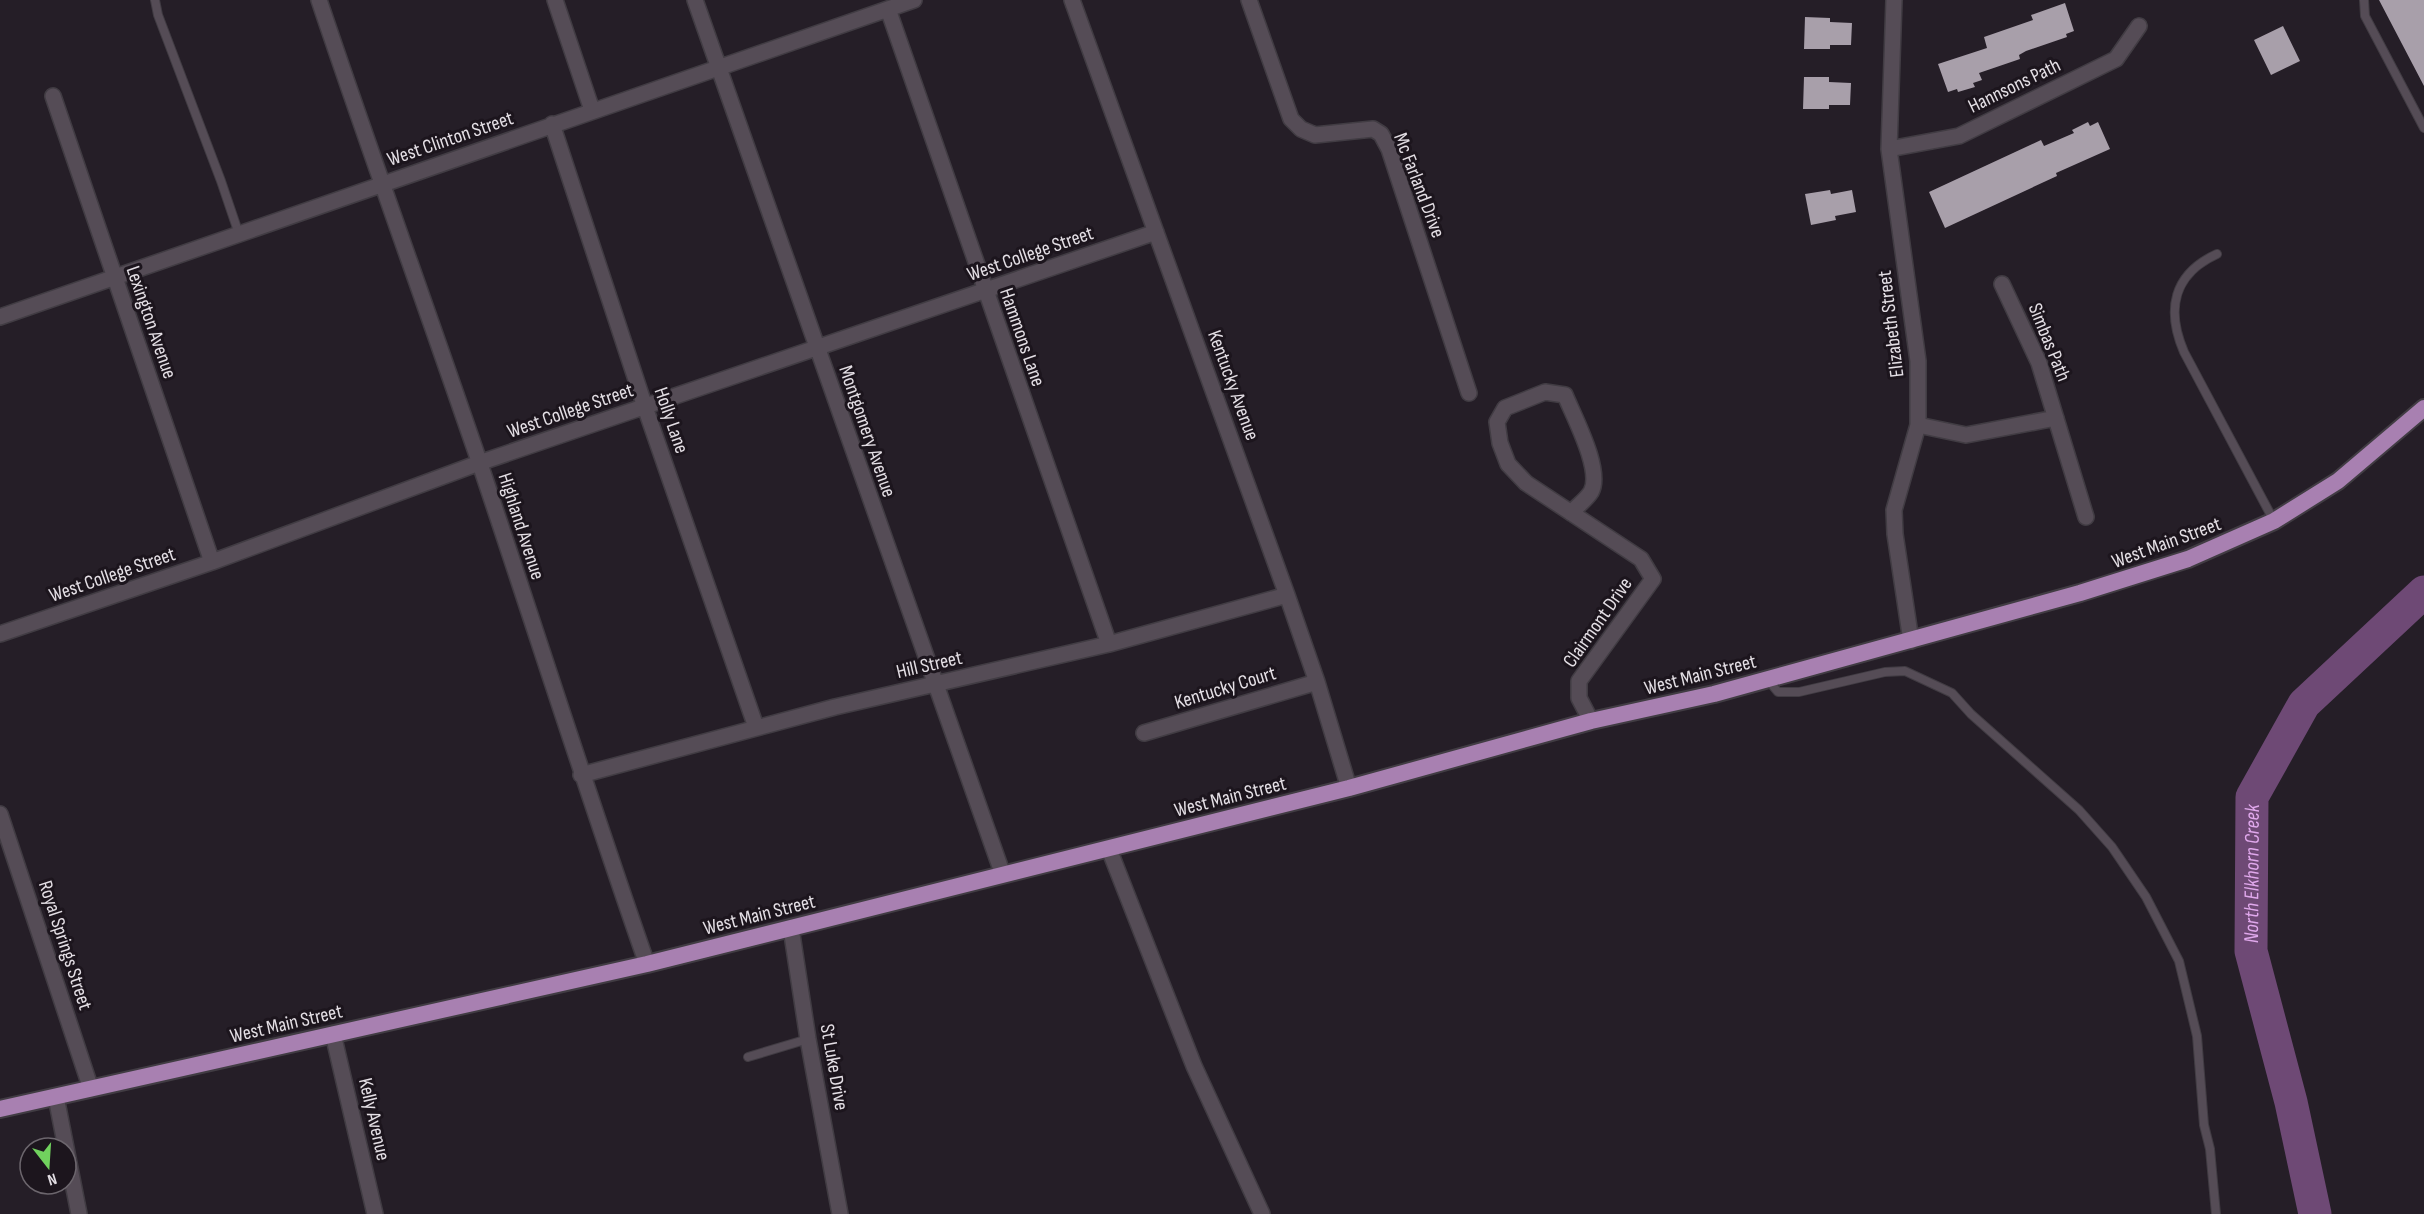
<svg xmlns="http://www.w3.org/2000/svg" width="2424" height="1214" font-family="'Sofia Sans Condensed',sans-serif">
	<style>
		.lines { fill: none; stroke-linecap: round; stroke-linejoin: round }
		.river { stroke: #6e4975; stroke-width: 33 }
		.building { fill: #a89faa }
		.service-casing { stroke: #413c43; stroke-width: 10 }
		.minor-casing { stroke: #413c43; stroke-width: 18 }
		.primary-casing { stroke: #413c43; stroke-width: 20 }
		.service { stroke: #554c56; stroke-width: 8 }
		.minor { stroke: #554c56; stroke-width: 15 }
		.primary { stroke: #a880b1; stroke-width: 16 }
		.labels { text-anchor: middle; stroke-width: 6; stroke-linejoin: round; paint-order: stroke }
		.street-label { font-size: 20px; fill: #e4dfe5; stroke: #1c151d }
		.water-label { font-size: 21px; font-style: italic; fill: #e0a8ec; stroke: #1c151d }
	</style>
	<rect width="100%" height="100%" fill="#251e27"/>
	<g class="lines">
		<path class="river" id="s1" d="M2315,1214L2291,1102L2251,951L2252,797L2304,704L2424,592"/>
	</g>
	<path class="building" d="M2379,0H2424V86Z
		M2065,3L2074,31L2066,34L2067,37L2026,51L2019,55L2020,59L1979,73L1982,80L1973,83L1975,87L1958,92L1957,89L1948,92L1938,64L1987,48L1984,37L2033,20L2031,15Z
		M1805,17L1830,18V22L1852,23L1851,45H1830V49H1804Z
		M2283,26L2300,61L2271,75L2254,40Z
		M1804,77H1829V82L1851,83L1850,105H1829V109H1803Z
		M2088,122L2090,126L2098,122L2110,149L2056,173L2057,176L1945,228L1929,192L2041,140L2044,146L2074,133L2072,130Z
		M1830,190L1831,194L1852,190L1856,212L1835,216L1836,220L1811,225L1805,194Z"/>
	<g class="lines">
		<g class="service-casing">
			<path id="service" d="M155,0L158,15L221,181L239,234
				M2364,0L2365,16L2424,128
				M2217,254C2173,274 2166,310 2184,352L2274,521
				M1768,680L1778,692H1799L1885,672L1905,671L1952,693L1971,714L2079,810L2112,847L2146,897L2179,961L2197,1036L2204,1125L2210,1149L2216,1214
				M748,1057L808,1039"/>
		</g>
		<g class="minor-casing">
			<path id="minor" d="M319,0C371,155 427,309 480,464C536,631 589,798 647,964
				M555,0L592,110
				M695,0L1003,875
				M1072,0L1287,595L1317,682L1349,788
				M1249,0L1291,119L1301,129L1315,135L1373,129L1381,134L1389,149L1469,393
				M1894,0L1889,149L1918,361V425L1894,510L1895,534L1911,641
				M888,9L1109,644
				M53,96L212,562
				M552,124L645,407L756,727
				M1889,149L1959,136L2116,59L2139,26
				M2002,284L2039,363L2086,517
				M0,317L914,0
				M1918,425L1966,435L2056,418
				M1571,513C1577,506 1586,500 1591,492C1603,471 1574,417 1565,395L1545,392L1505,408L1497,422L1500,443L1508,464L1526,483L1641,559L1653,579L1579,681V698L1591,721
				M0,634L212,562L479,463L1156,232
				M1144,733L1317,682
				M581,775L835,707L1109,644L1287,595
				M0,814L91,1089
				M1109,849L1194,1066L1262,1214
				M791,928L808,1039L840,1214
				M333,1034L375,1214
				M56,1097L79,1214"/>
		</g>
		<g class="primary-casing">
			<path id="primary" d="M0,1109L647,964L1349,788L1591,721L1714,694L2080,593L2188,559L2274,521L2338,481L2424,408"/>
		</g>
		<use href="#service" class="service"/>
		<use href="#minor" class="minor"/>
		<use href="#primary" class="primary"/>
	</g>
	<g class="labels">
		<g class="street-label">
			<text transform="translate(2014 85) rotate(-26)" y="7">Hannsons Path</text>
			<text transform="translate(450 138) rotate(-19)" y="7">West Clinton Street</text>
			<text transform="translate(1420 185) rotate(69)" y="7">Mc Farland Drive</text>
			<text transform="translate(1030 253) rotate(-19)" y="7">West College Street</text>
			<text transform="translate(152 322) rotate(71)" y="7">Lexington Avenue</text>
			<text transform="translate(1890 324) rotate(-97)" y="7">Elizabeth Street</text>
			<text transform="translate(1023 337) rotate(71)" y="7">Hammons Lane</text>
			<text transform="translate(2050 342) rotate(68)" y="7">Simbas Path</text>
			<text transform="translate(1234 385) rotate(70)" y="7">Kentucky Avenue</text>
			<text transform="translate(570 410) rotate(-19)" y="7">West College Street</text>
			<text transform="translate(672 420) rotate(71)" y="7">Holly Lane</text>
			<text transform="translate(868 431) rotate(71)" y="7">Montgomery Avenue</text>
			<text transform="translate(522 526) rotate(72)" y="7">Highland Avenue</text>
			<text transform="translate(2166 542) rotate(-20)" y="7">West Main Street</text>
			<text transform="translate(112 574) rotate(-19)" y="7">West College Street</text>
			<text transform="translate(1597 622) rotate(-55)" y="7">Clairmont Drive</text>
			<text transform="translate(929 664) rotate(-13)" y="7">Hill Street</text>
			<text transform="translate(1700 674) rotate(-14)" y="7">West Main Street</text>
			<text transform="translate(1225 687) rotate(-17)" y="7">Kentucky Court</text>
			<text transform="translate(1230 796) rotate(-14)" y="7">West Main Street</text>
			<text transform="translate(759 914) rotate(-14)" y="7">West Main Street</text>
			<text transform="translate(66 945) rotate(72)" y="7">Royal Springs Street</text>
			<text transform="translate(286 1023) rotate(-13)" y="7">West Main Street</text>
			<text transform="translate(835 1067) rotate(80)" y="7">St Luke Drive</text>
			<text transform="translate(375 1119) rotate(77)" y="7">Kelly Avenue</text>
		</g>
		<g class="water-label">
			<text dy="7" stroke="none"><textPath href="#s1" startOffset="348">North Elkhorn Creek</textPath></text>
		</g>
	</g>
	<g transform="translate(48 1166) rotate(163)"><circle r="28" fill="#1c151d" stroke="#6c666d" stroke-width="1.5"/>
	<path d="M0-4.5L10 22L0 15L-10 22Z" fill="#71d25e"/>
	<text y="-9" font-size="16" font-weight="bold" text-anchor="middle" fill="#e4dfe5">N</text>
	</g>
</svg>
